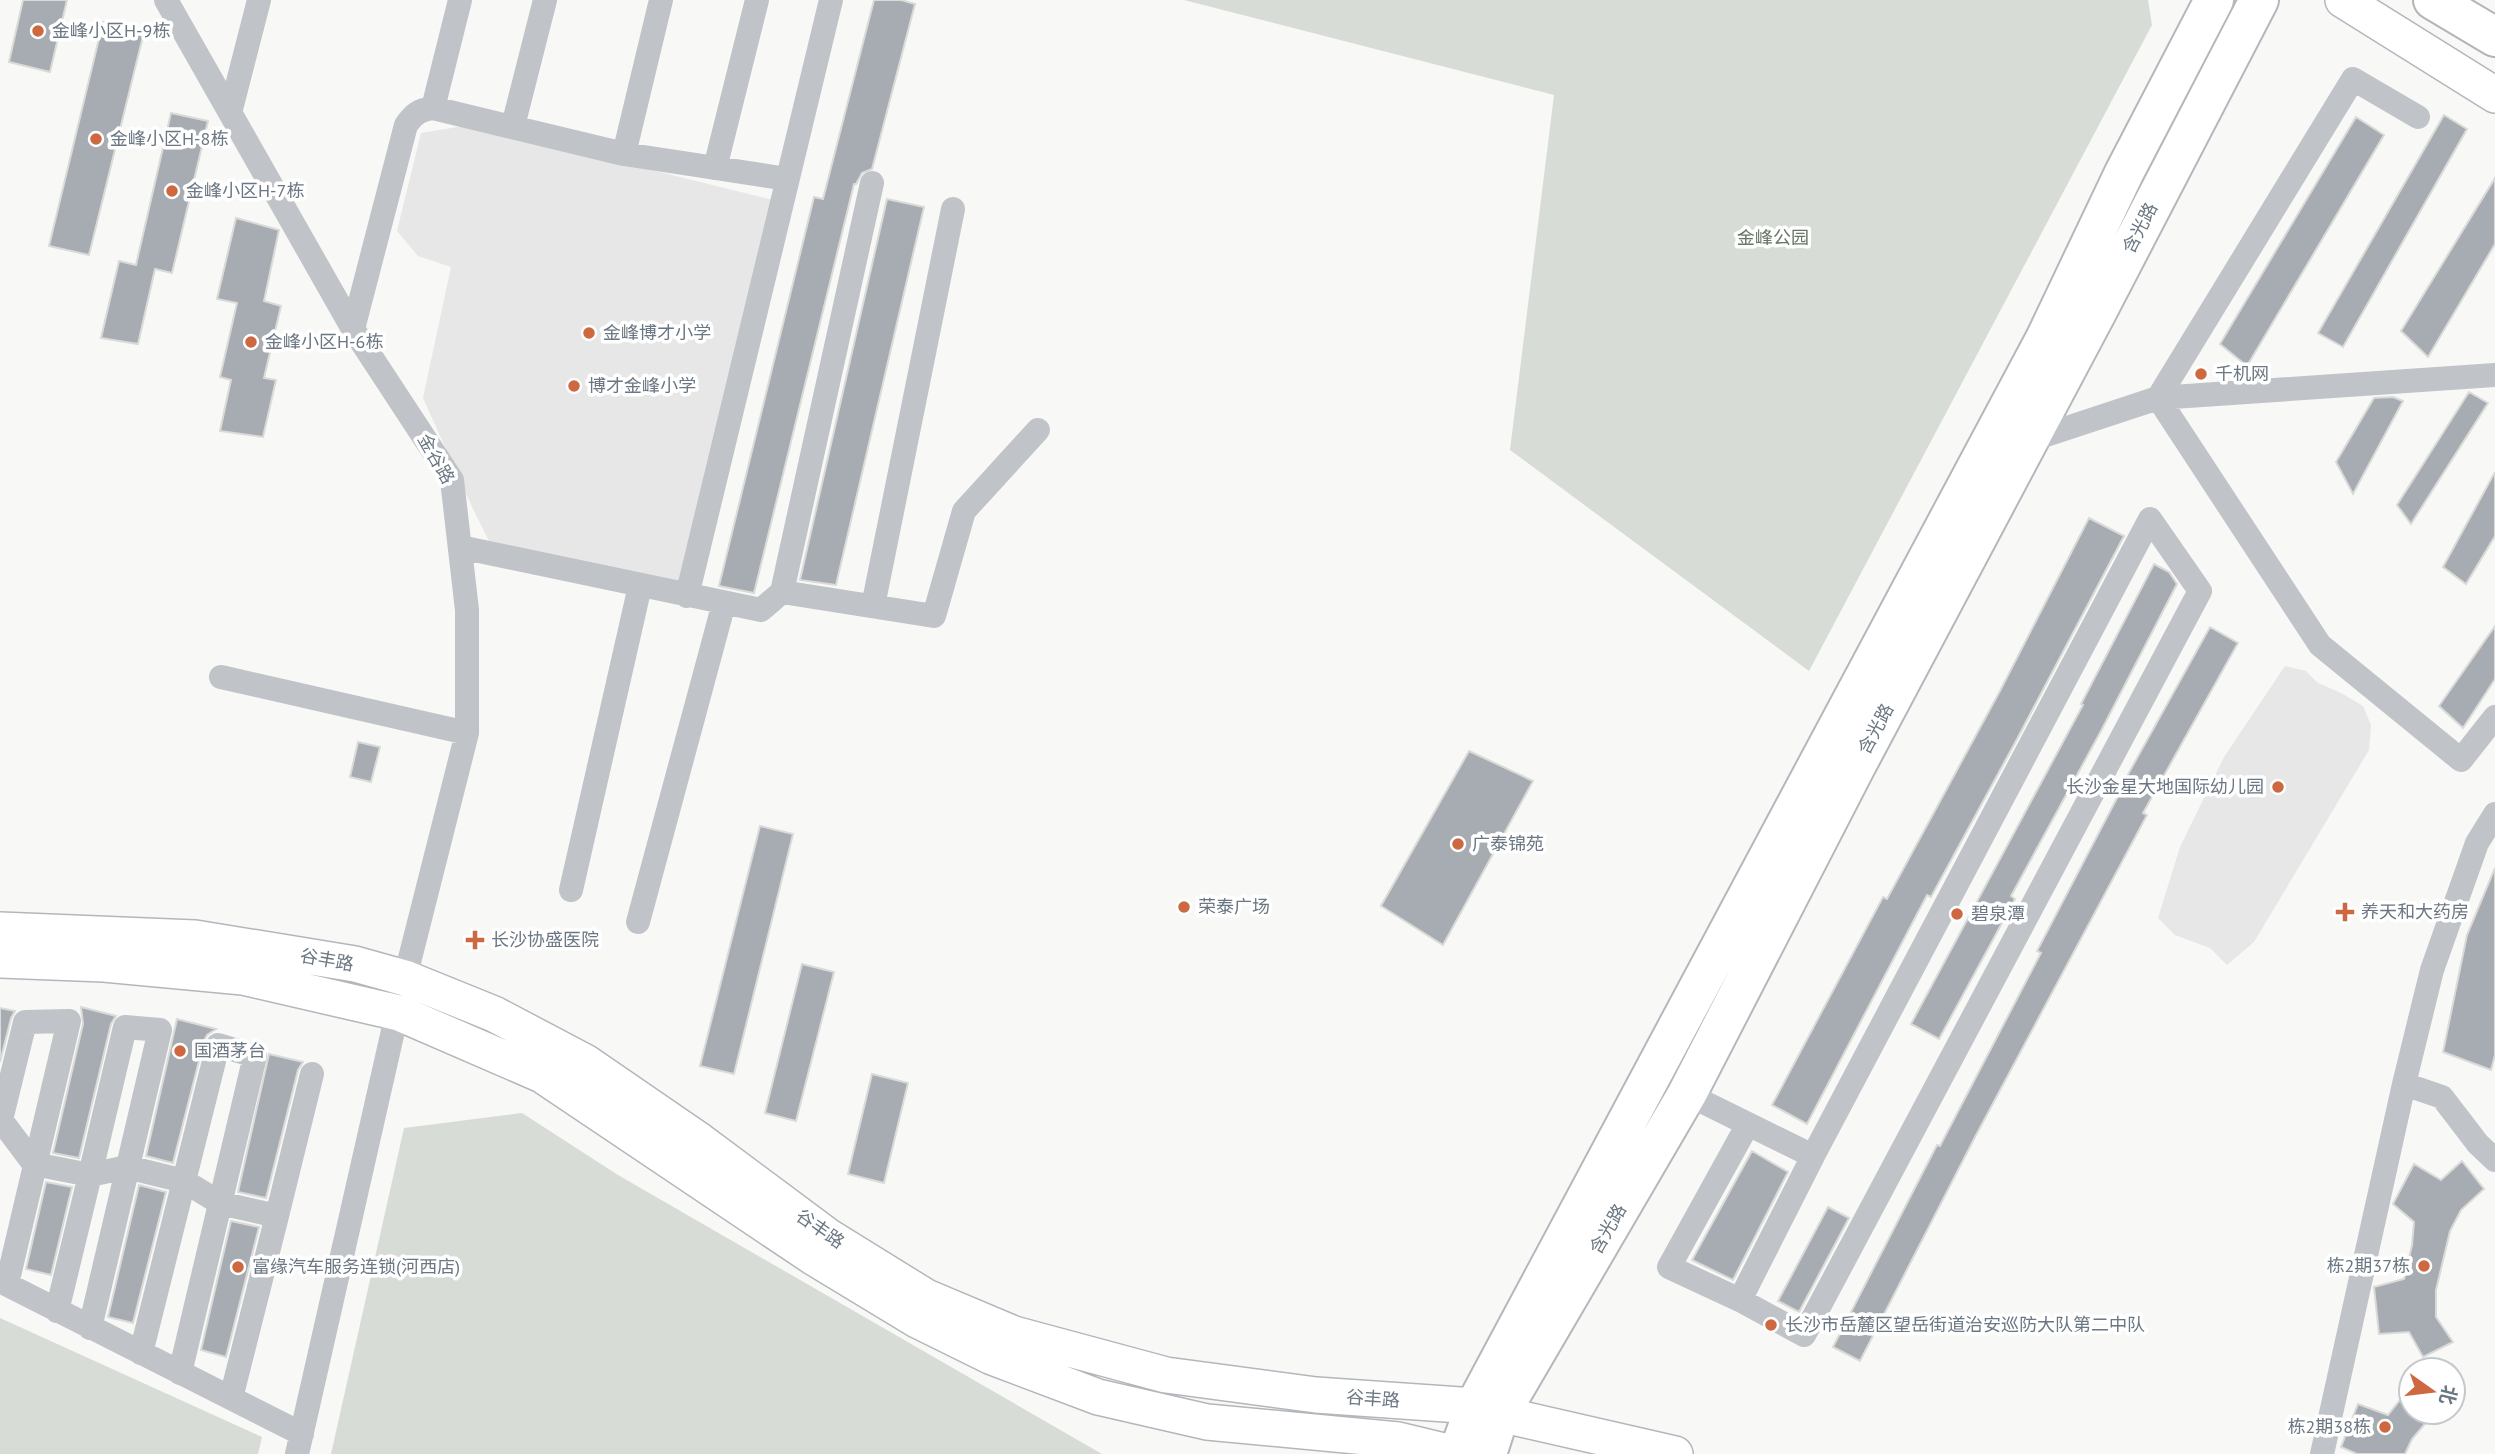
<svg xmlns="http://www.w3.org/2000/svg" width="2495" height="1454" font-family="'PT Sans','Noto Sans SC',sans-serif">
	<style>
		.built { fill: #e6e7e6 }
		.green { fill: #d8dcd6 }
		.building { fill: #a6acb2; stroke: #dadad8; stroke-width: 2 }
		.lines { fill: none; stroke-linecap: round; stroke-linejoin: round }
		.secondary-casing { stroke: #b3b7bb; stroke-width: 38 }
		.primary-casing { stroke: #b4b7bb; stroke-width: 42 }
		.highway-casing { stroke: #b2b5b8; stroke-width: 42 }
		.street { stroke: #c0c3c7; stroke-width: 24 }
		.secondary { stroke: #fff; stroke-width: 35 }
		.primary { stroke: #fff; stroke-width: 38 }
		.highway { stroke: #fff; stroke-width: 38 }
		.poi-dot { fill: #cd6841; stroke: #fff; stroke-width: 2.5 }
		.labels { text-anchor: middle; stroke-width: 7; stroke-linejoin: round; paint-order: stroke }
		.poi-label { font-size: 18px; fill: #6b7783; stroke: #fff; text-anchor: start }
		.street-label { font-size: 18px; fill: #6b7783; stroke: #fff }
		.park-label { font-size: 18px; fill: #677665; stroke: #fff }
	</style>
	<rect width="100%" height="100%" fill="#f8f8f6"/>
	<path class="built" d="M470,125L773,200L681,583L490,543L473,509L423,398L451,267L418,256L397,231L421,133Z
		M2285,666L2306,671L2318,683L2341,693L2363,706L2371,725L2369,750L2254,942L2227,965L2210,948L2175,935L2158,918L2180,847L2224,757Z"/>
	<path class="green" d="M1184,0H2148L2152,25L1809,671L1510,450L1554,95Z
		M522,1113L618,1175L1102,1454H331L404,1128Z
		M0,1318L262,1437L258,1454H0Z"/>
	<path class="building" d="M23,0H67L50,72L9,62Z
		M874,0H901L915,4L872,169L862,173L856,184H854L754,593L719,586L814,197L823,199Z
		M103,22L144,32L89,255L49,246Z
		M171,113L208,121L172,273L155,269L138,344L101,338L119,261L136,265Z
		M2444,115L2467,129L2343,347L2318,333Z
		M2356,117L2384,135L2247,366L2220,344Z
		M2495,178V244L2428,357L2401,331Z
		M887,199L924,207L836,585L800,580Z
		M236,218L279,230L264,301L281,306L264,378L276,380L263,437L220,431L231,380L220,377L237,303L217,299Z
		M2469,392L2488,403L2411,524L2397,505Z
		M2393,397L2403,401L2353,494L2336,462L2374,398Z
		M2495,472V536L2466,584L2443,567Z
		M2089,518L2124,536L2017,739L1931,897L1927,895L1807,1124L1772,1105L1883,897L1887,899L2000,691Z
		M2154,564L2169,572L2177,584L2102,729L2011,896L2015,899L1939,1039L1911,1024L2083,705L2081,704Z
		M2495,626V679L2463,728L2439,706Z
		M2210,627L2238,643L2143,813L2147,815L1975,1137L1860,1361L1833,1347L1937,1145L1940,1146L2041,953L2037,951L2127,779L2126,778Z
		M358,742L380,747L371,782L350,777Z
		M1469,751L1533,781L1443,945L1381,906Z
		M760,826L793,834L734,1074L700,1066Z
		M2495,868V1055L2491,1070L2443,1052L2467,935Z
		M802,964L834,972L796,1121L765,1113Z
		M81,1007L116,1016L111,1024L79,1158L53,1153L83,1024Z
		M0,1008L15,1011L11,1018L0,1062Z
		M177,1019L216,1029L207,1035L204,1041L173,1163L146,1156Z
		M269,1054L303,1062L298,1070L266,1198L238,1192Z
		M872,1074L908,1083L884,1183L848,1174Z
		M1752,1151L1788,1172L1733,1280L1692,1260Z
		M2462,1161L2484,1189L2461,1210L2450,1231L2436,1290V1317L2453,1342L2423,1357L2409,1332L2379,1334L2374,1287L2404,1279L2412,1245L2414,1222L2393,1204L2414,1164L2441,1180Z
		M46,1182L72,1187L51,1275L26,1269Z
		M139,1185L166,1192L133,1323L108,1317Z
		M1828,1207L1849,1218L1799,1312L1778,1301Z
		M231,1221L259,1227L226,1357L201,1350Z
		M2411,1386V1412H2435L2412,1439L2405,1454H2357L2341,1447L2358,1404L2388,1415Z"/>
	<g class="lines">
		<g class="secondary-casing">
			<path id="secondary" d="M2343,0L2495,95
				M0,930L195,938L355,964L405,978L494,1014L585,1062L700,1141L829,1237L926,1297L1014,1334L1166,1375L1316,1395L1475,1406L1500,1414L1675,1454
				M0,960L104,964L243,977L399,1013L542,1075L813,1257L917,1320L992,1357L1098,1397L1207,1422L1398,1440L1456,1454"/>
		</g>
		<g class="primary-casing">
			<path id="primary" d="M1458,1454L1475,1406L2045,339L2124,173L2214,0
				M1487,1454L1500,1414L1687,1094L1855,768L2096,314L2259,0"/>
		</g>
		<g class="highway-casing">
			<path id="highway" d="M2433,0L2495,37"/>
		</g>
		<path class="street" d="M166,0L353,329L452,480L467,610V733L405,978L297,1454
			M433,108L460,0
			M230,113L259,0
			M513,126L545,0
			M624,154L661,0
			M715,168L757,0
			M353,329L406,125C414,114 419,110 433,108L624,154L787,179
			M2158,398L2353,79L2418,117
			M2158,398L2495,375
			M2028,441L2158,398L2320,645L2461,760L2495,717
			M460,547L761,610L782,592L872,183
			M782,592L934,616L964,511L1038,430
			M687,596L831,0
			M873,606L953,209
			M221,677L467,733
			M571,890L640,586
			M638,922L724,603
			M2404,1084L2442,1097L2478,1144L2495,1160
			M1687,1094L1813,1156L1740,1300
			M1,1120L34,1164L90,1175L57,1311
			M0,1124L25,1022L69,1021L7,1284
			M1748,1124L1669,1267L1740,1300L1804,1335L2200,591L2150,519L1813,1156
			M277,1216L312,1074
			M0,1281L302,1434
			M90,1328L160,1030L125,1027L90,1175L127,1167L184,1181L141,1353
			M180,1373L255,1056L218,1045L184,1181L220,1203L277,1216L231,1398
			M2322,1454L2404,1084L2432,970L2477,843L2495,814"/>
		<use href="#secondary" class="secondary"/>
		<use href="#primary" class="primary"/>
		<use href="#highway" class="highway"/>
	</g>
	<g class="poi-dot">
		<circle cx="38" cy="31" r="7"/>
		<circle cx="96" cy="139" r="7"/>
		<circle cx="172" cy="191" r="7"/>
		<circle cx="589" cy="333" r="7"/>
		<circle cx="251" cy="342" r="7"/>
		<circle cx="2201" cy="374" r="7"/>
		<circle cx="574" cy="386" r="7"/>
		<circle cx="2278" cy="787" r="7"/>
		<circle cx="1458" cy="844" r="7"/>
		<circle cx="1184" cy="907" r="7"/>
		<path d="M2341.5 901.5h7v7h7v7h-7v7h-7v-7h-7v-7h7z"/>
		<circle cx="1957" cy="914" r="7"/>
		<path d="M471.5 929.5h7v7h7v7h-7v7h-7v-7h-7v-7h7z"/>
		<circle cx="180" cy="1051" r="7"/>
		<circle cx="2424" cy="1266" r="7"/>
		<circle cx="238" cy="1267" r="7"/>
		<circle cx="1771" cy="1325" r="7"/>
		<circle cx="2385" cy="1427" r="7"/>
	</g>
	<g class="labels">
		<g class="poi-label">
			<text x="52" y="37">金峰小区H-9栋</text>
			<text x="110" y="145">金峰小区H-8栋</text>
			<text x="186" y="197">金峰小区H-7栋</text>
			<text x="603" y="339">金峰博才小学</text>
			<text x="265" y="348">金峰小区H-6栋</text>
			<text x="2215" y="380">千机网</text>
			<text x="588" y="392">博才金峰小学</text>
			<text x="2264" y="793" text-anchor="end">长沙金星大地国际幼儿园</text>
			<text x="1472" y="850">广泰锦苑</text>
			<text x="1198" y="913">荣泰广场</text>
			<text x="2361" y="918">养天和大药房</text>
			<text x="1971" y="920">碧泉潭</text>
			<text x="491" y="946">长沙协盛医院</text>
			<text x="194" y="1057">国酒茅台</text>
			<text x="2410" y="1272" text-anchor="end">栋2期37栋</text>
			<text x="252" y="1273">富缘汽车服务连锁(河西店)</text>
			<text x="1785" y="1331">长沙市岳麓区望岳街道治安巡防大队第二中队</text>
			<text x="2371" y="1433" text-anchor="end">栋2期38栋</text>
		</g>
		<g class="street-label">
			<text transform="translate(2140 228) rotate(-63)" y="6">含光路</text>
			<text transform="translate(436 459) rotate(60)" y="6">金谷路</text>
			<text transform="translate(1876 729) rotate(-62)" y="6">含光路</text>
			<text transform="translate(327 960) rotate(10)" y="6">谷丰路</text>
			<text transform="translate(820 1229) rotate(35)" y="6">谷丰路</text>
			<text transform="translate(1608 1229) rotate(-60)" y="6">含光路</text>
			<text transform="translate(1373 1399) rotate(4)" y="6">谷丰路</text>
		</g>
		<g class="park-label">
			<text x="1773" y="244">金峰公园</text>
		</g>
	</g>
	<g transform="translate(2432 1391) rotate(104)"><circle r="33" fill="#ffffff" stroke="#c4c9cd" stroke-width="2"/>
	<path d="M0-5L12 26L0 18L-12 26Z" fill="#cd6841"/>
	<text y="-10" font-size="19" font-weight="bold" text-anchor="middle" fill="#6b7783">北</text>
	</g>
</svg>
